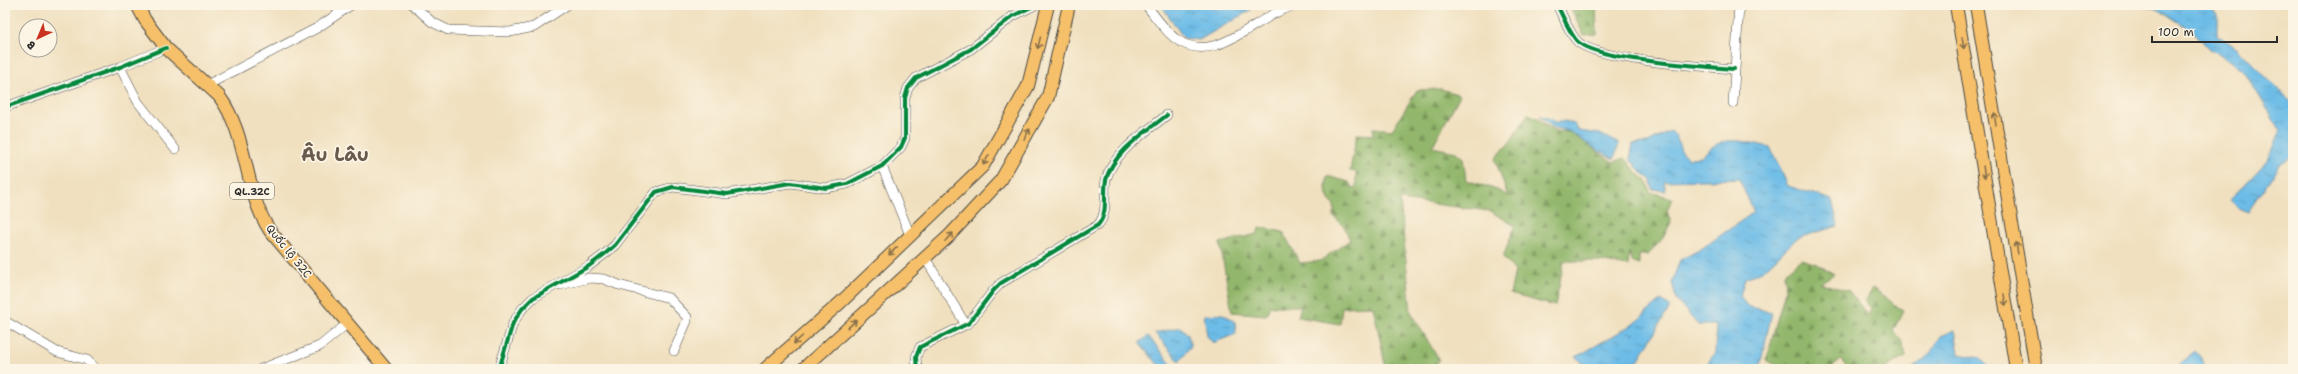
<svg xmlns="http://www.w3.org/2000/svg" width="2298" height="374" font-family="'Shantell Sans',sans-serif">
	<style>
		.forest { fill: url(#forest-firs); stroke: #5e714c }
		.water { fill: url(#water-ripples); stroke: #4c7489 }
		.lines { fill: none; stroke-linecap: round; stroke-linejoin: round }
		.minor-casing { stroke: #494641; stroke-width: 10 }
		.major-casing { stroke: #494641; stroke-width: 14 }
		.minor { stroke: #fff; stroke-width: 9 }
		.major { stroke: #f6c06b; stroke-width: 12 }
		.cycleway-casing { stroke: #fcf5e5; stroke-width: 6 }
		.cycleway { stroke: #00873e; stroke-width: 4 }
		.oneway { stroke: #866e48 }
		.labels { text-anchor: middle; stroke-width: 3.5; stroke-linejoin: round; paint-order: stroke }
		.shield { fill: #fcf5e5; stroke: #6a6863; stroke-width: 1 }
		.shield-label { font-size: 10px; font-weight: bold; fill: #2b2b2b }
		.street-label { font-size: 11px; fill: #2b2b2b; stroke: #fcf5e5 }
		.town-label { font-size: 19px; font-weight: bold; fill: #695a4e; stroke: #fcf5e5 }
	</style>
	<defs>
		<pattern id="forest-firs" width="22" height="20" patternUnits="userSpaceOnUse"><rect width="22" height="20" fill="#92b76c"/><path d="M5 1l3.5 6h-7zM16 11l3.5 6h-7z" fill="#779559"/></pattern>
		<pattern id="water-ripples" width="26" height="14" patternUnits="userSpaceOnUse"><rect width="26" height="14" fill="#6cbce7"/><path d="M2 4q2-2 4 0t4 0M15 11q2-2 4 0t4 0" fill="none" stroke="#5999bb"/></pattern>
	</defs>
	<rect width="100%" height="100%" fill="#fcf5e5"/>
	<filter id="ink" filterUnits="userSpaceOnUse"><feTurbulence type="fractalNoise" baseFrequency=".025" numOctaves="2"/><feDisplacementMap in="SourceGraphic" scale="8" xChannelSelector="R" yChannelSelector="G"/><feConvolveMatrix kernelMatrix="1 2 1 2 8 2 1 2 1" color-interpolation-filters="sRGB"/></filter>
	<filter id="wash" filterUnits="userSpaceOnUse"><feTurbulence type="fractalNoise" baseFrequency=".012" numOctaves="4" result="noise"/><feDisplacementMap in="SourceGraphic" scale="16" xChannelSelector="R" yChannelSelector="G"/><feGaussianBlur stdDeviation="0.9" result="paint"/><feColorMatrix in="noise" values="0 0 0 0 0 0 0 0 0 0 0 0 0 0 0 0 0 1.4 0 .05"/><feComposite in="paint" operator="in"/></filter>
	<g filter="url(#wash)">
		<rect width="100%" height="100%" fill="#f0e0bf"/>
		<path class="forest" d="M1569,5H1600L1596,8L1597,34L1584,35Z
			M1441,89L1460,95L1432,147L1456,152L1463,158L1466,180L1497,190L1508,196L1495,159L1510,142L1528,114L1538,118L1553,131L1570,132L1613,162L1625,158L1638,174L1647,181L1650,192L1672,198L1667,211L1671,222L1663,238L1648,255H1639V265L1632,262L1629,252L1628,266L1599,261H1564L1555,306L1510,294L1515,271L1503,257L1515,226L1490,211L1400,200L1411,312L1439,360L1432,369H1386L1373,306L1342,307L1340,324L1298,317L1301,306H1270L1266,315L1232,312L1220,243L1257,234L1260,227L1283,232L1300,263L1320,261L1350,240L1344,226L1334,217V205C1324,197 1326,188 1327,176L1349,182L1352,188L1356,187V172L1350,171L1357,134L1374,135L1373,128L1392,130L1417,90Z
			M1801,259L1817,264L1834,274L1820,283L1849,291L1868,316L1871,308L1865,302L1873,288L1903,311L1893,331L1902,340L1905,357L1884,369H1848L1841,360L1830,369H1782L1766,360L1785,291L1784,274Z"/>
		<path class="water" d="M1161,5H1247L1251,10L1199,40L1184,38Z
			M2142,5H2209L2217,15V35L2238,49L2293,104V156L2280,164L2248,212L2238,208L2230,200L2268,160L2281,131L2245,73L2221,54L2209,49L2196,34L2155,8Z
			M1540,116L1551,119L1556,123L1565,121L1574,124L1579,131L1600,134L1619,144L1614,159L1589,145L1570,132L1552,127Z
			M1671,131L1676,136L1682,153L1689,158L1702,157C1720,132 1745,142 1770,147L1788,186L1832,200L1838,226L1797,238L1764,270L1745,278L1740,296L1749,307L1772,312L1760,366L1757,369H1703L1715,353L1716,325H1698L1676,299L1672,282L1680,260L1701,249L1754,212L1739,179L1664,181L1666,191L1652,189L1651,180L1639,170L1630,159L1633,144L1648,143Z
			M1661,301L1670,307L1633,369H1589L1576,357L1632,325Z
			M1223,314L1235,322L1236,334L1213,343L1207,336L1204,315Z
			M1181,327L1188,335L1191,346L1179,361L1155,333Z
			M1955,330L1959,354L1980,358L1991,369H1912L1929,355L1941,336Z
			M1148,336L1172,365L1170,369H1162L1139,343Z
			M2195,351L2201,358L2204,369H2179L2180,363Z"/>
	</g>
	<g filter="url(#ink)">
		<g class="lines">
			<g class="minor-casing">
				<path id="minor" d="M413,5L432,22L448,30L510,32L534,27L567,5
					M1146,5C1155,16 1165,31 1176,39C1216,68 1257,14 1296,5
					M1557,5C1563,16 1568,30 1576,40C1593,61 1704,66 1734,69
					M120,67L138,102L175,149
					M207,85L317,28L351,5
					M1733,103L1739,5
					M5,107L120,67L166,48
					M882,166L910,235
					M925,258L966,325
					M560,285L590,278L604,279L619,285L669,298L687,317V321L674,351
					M5,321L57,352L87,360L96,369
					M261,369L320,346L348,323
					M499,369L513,323L522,309L533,298L589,266L606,253L615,245L656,192L673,187L727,194L790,183L826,188L847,184L882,166L901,147L905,138V98L908,88L916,78L971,49L1013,16L1035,5
					M917,369L916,357L920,347L969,323L993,291L1001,283L1098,225C1109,212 1103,195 1106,180C1113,152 1146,132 1167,115"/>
			</g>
			<g class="major-casing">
				<path id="major" d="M137,5L145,20L166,48L219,96C249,136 243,190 270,231L386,369
					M1956,5L2016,369
					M1976,5L2036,369
					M765,369L840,303L983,166L1028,86L1048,5
					M803,369L949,236L1001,180L1048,97L1069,5"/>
			</g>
			<use href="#minor" class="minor"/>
			<use href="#major" class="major"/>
			<g class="cycleway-casing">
				<path id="cycleway" d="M1557,5C1563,16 1568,30 1576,40C1593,61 1704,66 1734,69
					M5,107L120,67L166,48
					M499,369L513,323L522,309L533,298L589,266L606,253L615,245L656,192L673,187L727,194L790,183L826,188L847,184L882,166L901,147L905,138V98L908,88L916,78L971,49L1013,16L1035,5
					M917,369L916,357L920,347L969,323L993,291L1001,283L1098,225C1109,212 1103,195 1106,180C1113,152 1146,132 1167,115"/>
			</g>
			<use href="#cycleway" class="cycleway"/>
		</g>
		<defs><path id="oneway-shaft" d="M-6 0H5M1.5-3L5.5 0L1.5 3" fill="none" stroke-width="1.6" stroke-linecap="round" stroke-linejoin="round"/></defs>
		<g class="oneway">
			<use href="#oneway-shaft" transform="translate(1039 43) rotate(104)"/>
			<use href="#oneway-shaft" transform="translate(1963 43) rotate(81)"/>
			<use href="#oneway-shaft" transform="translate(1995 119) rotate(-99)"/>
			<use href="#oneway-shaft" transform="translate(1027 134) rotate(-61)"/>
			<use href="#oneway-shaft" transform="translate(986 160) rotate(120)"/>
			<use href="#oneway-shaft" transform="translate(1984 172) rotate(81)"/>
			<use href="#oneway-shaft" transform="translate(949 237) rotate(-45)"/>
			<use href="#oneway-shaft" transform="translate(2017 248) rotate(-99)"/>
			<use href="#oneway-shaft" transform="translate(893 251) rotate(136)"/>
			<use href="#oneway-shaft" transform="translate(2005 300) rotate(80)"/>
			<use href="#oneway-shaft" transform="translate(852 324) rotate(-43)"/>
			<use href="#oneway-shaft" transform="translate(798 340) rotate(138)"/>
		</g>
	</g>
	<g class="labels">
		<rect class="shield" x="230" y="183" width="44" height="16" rx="3"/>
		<g class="shield-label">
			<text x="252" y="195">QL.32C</text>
		</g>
		<g class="street-label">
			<text transform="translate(289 251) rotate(51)" y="4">Quốc lộ 32C</text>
		</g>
		<g class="town-label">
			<text x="335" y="161">Âu Lâu</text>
		</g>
	</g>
	<rect width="2298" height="374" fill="none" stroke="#fcf5e5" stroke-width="20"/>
	<g transform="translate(38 38) rotate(224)"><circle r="19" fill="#fcf5e5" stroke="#a8a49b"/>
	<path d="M0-3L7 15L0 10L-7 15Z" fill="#c8321e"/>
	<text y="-6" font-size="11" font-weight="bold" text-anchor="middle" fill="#2b2b2b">B</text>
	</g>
	<path d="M2152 36v6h125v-6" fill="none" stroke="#2b2b2b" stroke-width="2"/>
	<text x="2158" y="36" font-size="12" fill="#2b2b2b" stroke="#fcf5e5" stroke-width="3" paint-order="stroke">100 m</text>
</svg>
